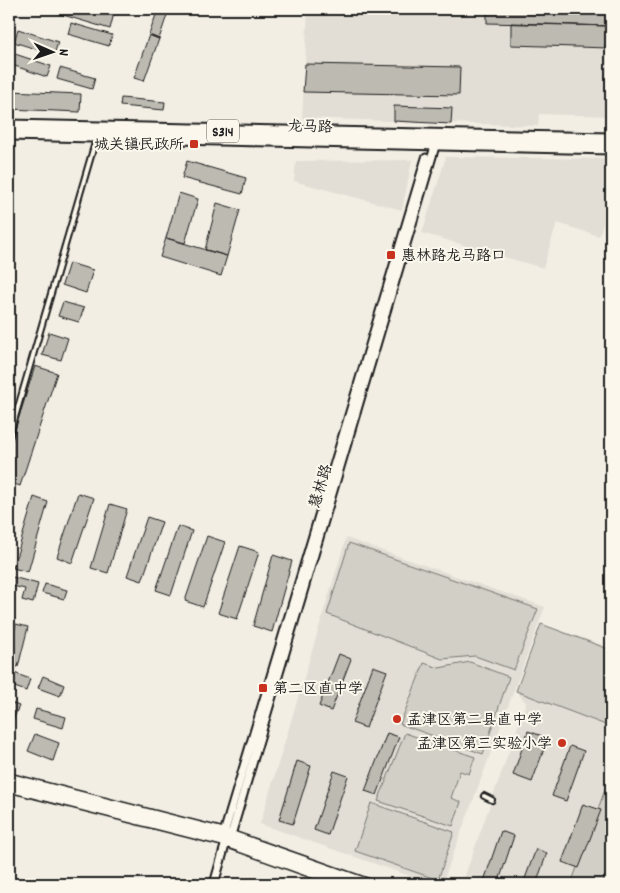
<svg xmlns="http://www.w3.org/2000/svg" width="620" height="893" font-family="Dekko,'LXGW WenKai TC',sans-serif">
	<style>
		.built { fill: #e2ded5 }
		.green { fill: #d2cfc6; stroke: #777671 }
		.building { fill: #bdbab1; stroke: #1c1c1c }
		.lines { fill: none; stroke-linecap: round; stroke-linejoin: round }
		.service-casing { stroke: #1c1c1c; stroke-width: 8 }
		.minor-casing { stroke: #1c1c1c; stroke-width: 11 }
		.tertiary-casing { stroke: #1c1c1c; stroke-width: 12 }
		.primary-casing { stroke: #1c1c1c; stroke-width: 15 }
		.service { stroke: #fbf7ec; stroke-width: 4 }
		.minor { stroke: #fbf7ec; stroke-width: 7 }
		.tertiary { stroke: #fbf7ec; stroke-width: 9 }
		.primary { stroke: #fbf7ec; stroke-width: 11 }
		.poi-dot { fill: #c8321e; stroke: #fbf7ec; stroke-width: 2 }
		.labels { text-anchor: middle; stroke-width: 4; stroke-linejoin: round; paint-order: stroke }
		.shield { fill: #fbf7ec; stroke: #5f5e5a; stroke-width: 1 }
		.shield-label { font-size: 14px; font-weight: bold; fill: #1c1c1c }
		.street-label { font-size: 15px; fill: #1c1c1c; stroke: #fbf7ec }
		.poi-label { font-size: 15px; fill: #1c1c1c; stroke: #fbf7ec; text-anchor: start }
	</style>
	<rect width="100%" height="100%" fill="#f2eee4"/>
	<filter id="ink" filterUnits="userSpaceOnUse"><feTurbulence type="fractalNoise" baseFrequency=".02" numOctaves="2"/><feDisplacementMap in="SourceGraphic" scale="10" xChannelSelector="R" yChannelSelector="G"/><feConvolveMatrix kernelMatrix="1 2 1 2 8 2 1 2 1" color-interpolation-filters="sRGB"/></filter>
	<g filter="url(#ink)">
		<path class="built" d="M308,9H611V116L539,114L538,126L302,118Z
			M446,157L611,159V200L599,236L557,223L543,268L422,233Z
			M412,160L402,210L294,181L296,161Z
			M346,538L545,607L442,884H433L260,824Z
			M541,624L611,648V884H462L526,703L516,691Z"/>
		<path class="green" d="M349,543L538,609L514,670L475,656L442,659L327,614Z
			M541,624L611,650V727L516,691Z
			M470,662L509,677L483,754L400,724L424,663L439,668Z
			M405,733L475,757L469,774L460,771L451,798L461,802L453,826L378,801Z
			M611,773V862L602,884H571Z
			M371,803L454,832L438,880L355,851Z"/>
		<path class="building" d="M43,9H115L110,29Z
			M158,9H169L159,39L149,35Z
			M487,9H611L610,26L487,23Z
			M71,23L112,35L109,46L68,34Z
			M511,23L610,26L609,48L511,45Z
			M18,29L58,42L54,55L14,42Z
			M149,35L159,39L144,81L134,78Z
			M9,52L51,66L47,77L9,64Z
			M305,64L460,67L459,95L303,92Z
			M60,68L95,78L92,89L57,79Z
			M9,91L81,94L80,112L9,109Z
			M121,98L165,102L164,110L120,106Z
			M394,106L452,108L451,124L394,121Z
			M187,161L246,178L242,194L182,178Z
			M179,193L198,199L185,243L166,238Z
			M217,203L240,210L227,256L205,250Z
			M166,238L227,256L221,276L160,257Z
			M69,263L93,270L86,293L62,285Z
			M63,302L84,308L79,322L58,316Z
			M49,332L68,338L61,360L42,355Z
			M35,366L57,373L20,486L9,482V449Z
			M78,493L94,498L72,563L57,557Z
			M34,497L48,502L28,572L13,568Z
			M110,504L127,509L108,573L91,568Z
			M147,517L162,522L142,581L127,576Z
			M178,526L192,531L171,595L156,590Z
			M207,536L225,542L203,607L185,601Z
			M240,546L259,552L237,619L218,613Z
			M273,555L292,561L272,632L253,626Z
			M9,576L38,584L33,603L22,600L25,589L9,585Z
			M45,584L67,590L64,599L42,593Z
			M16,624L28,627L18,667L9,665V654Z
			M339,654L351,659L331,711L319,706Z
			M373,666L387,671L366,728L352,723Z
			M9,671L30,679L26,691L9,685Z
			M43,676L64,685L60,696L38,688Z
			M9,702L19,706L9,729Z
			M36,709L66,717L63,728L33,719Z
			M528,731L548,738L532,782L513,775Z
			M387,733L399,737L377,795L365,791Z
			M35,734L59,743L53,761L28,751Z
			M570,746L584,751L566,801L552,796Z
			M297,761L311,766L293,824L279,820Z
			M334,771L348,776L328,835L314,830Z
			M583,804L601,810L579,868L562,862Z
			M501,831L514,836L498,884H483Z
			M536,849L547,853L536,884H523Z"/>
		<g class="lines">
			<g class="service-casing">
				<path id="service" d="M9,438L96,139
					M484,796L492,800"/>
			</g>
			<g class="minor-casing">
				<path id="minor" d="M225,837L224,833L426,158
					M214,884L226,842L231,835L436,143"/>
			</g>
			<g class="tertiary-casing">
				<path id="tertiary" d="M9,778L224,833L369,884
					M9,787L226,842L343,884"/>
			</g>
			<g class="primary-casing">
				<path id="primary" d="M9,126L611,139
					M9,134L611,148"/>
			</g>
			<use href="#service" class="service"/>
			<use href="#minor" class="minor"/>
			<use href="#tertiary" class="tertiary"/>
			<use href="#primary" class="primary"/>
		</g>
	</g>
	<g class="poi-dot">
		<rect x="189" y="139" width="10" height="10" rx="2.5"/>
		<rect x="386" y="250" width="10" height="10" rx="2.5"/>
		<rect x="258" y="683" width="10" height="10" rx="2.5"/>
		<circle cx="397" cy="719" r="5"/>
		<circle cx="562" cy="743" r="5"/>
	</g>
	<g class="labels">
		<rect class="shield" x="207" y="119.5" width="32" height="23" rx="4"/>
		<g class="shield-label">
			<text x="223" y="136">S314</text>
		</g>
		<g class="street-label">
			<text transform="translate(310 126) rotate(1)" y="5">龙马路</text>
			<text transform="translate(320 486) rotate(-73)" y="5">慧林路</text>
		</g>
		<g class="poi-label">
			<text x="184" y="149" text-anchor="end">城关镇民政所</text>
			<text x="401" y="260">惠林路龙马路口</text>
			<text x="273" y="693">第二区直中学</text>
			<text x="407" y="724">孟津区第二县直中学</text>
			<text x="552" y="748" text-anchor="end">孟津区第三实验小学</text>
		</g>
	</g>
	<rect width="620" height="893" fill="none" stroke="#fbf7ec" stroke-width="30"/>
	<rect x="15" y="15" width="590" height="863" fill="none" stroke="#1c1c1c" stroke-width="2" filter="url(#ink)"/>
	<g transform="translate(52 52) rotate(92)" stroke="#fbf7ec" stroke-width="4" paint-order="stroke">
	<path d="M0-4L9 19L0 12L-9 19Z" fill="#1c1c1c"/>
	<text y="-8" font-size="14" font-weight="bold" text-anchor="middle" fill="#1c1c1c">N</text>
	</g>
</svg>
